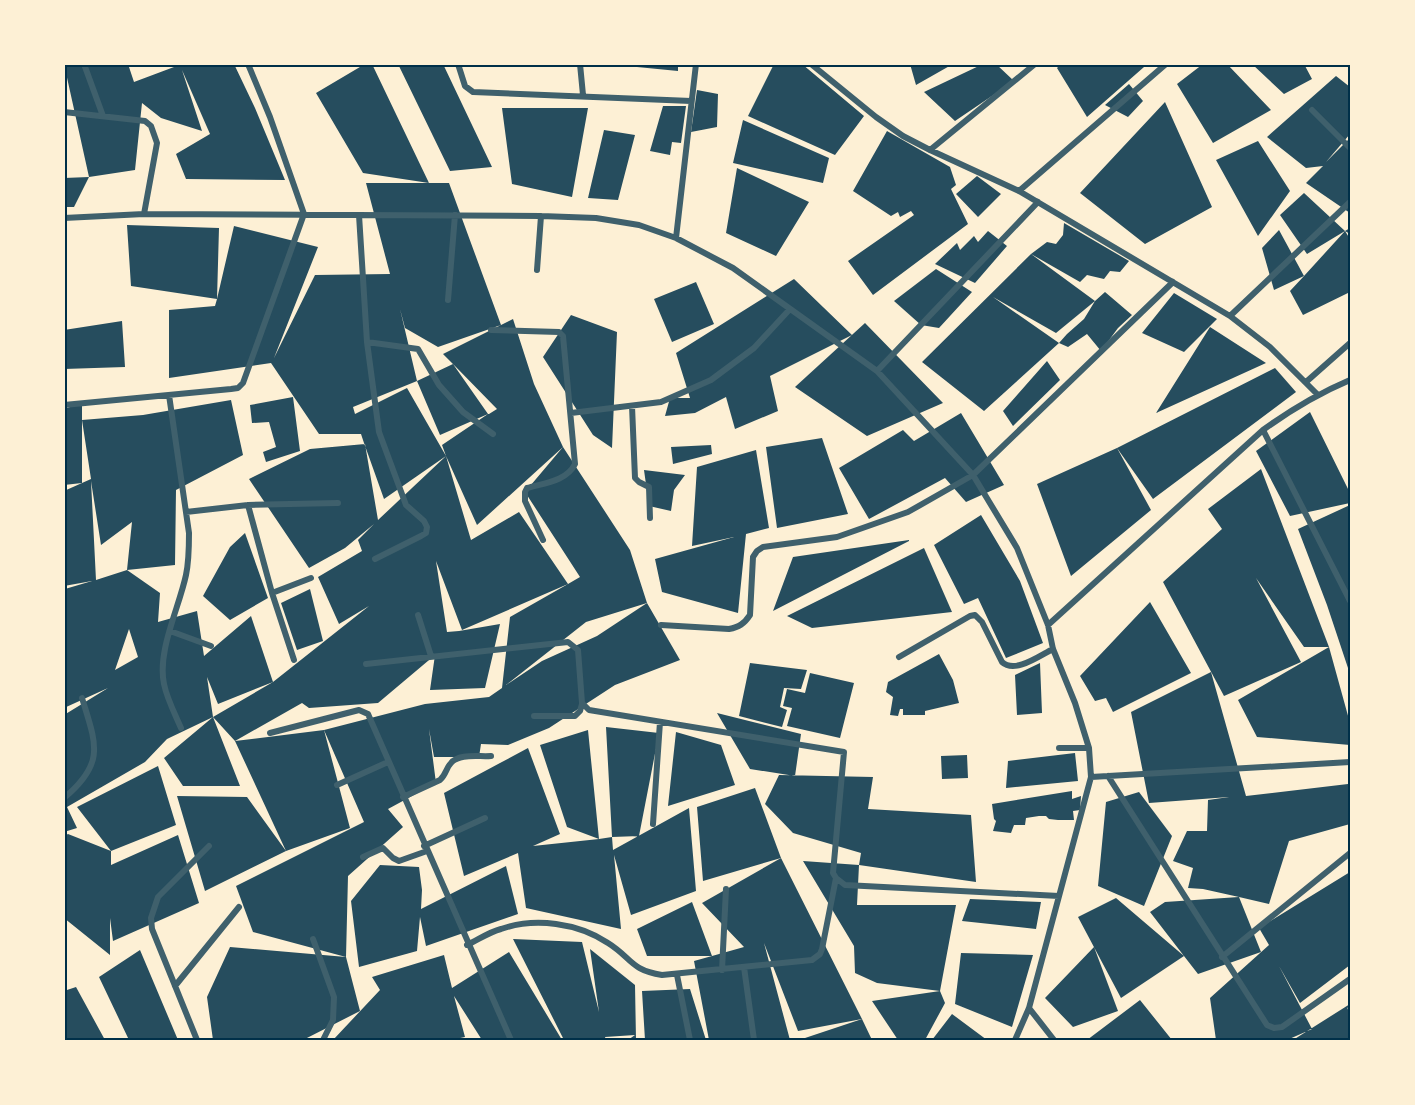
<svg xmlns="http://www.w3.org/2000/svg" width="1415" height="1105" font-family="Lato,sans-serif">
	<style>
		.building { fill: #264d5e; fill-rule: evenodd }
		.lines { fill: none; stroke-linecap: round; stroke-linejoin: round }
		.minor { stroke: #3f606c; stroke-width: 6 }
		.neatline { fill: none; stroke: #003049; stroke-width: 2 }
	</style>
	<rect width="100%" height="100%" fill="#fdf0d5"/>
	<path class="building" d="M64,64H128L134,82L182,64H234L255,108L285,180L186,179L176,154L210,134L182,70L202,131L161,118L142,103L135,170L89,177Z
		M365,64H372L429,183H449L501,325L513,319L534,384L563,447L477,525L446,456L471,540L519,512L568,584L580,577L525,492L563,447L630,550L647,603L586,622L506,685L542,661L597,636L647,603L680,660L615,685L549,728L508,745L481,744L479,757H434L429,729L436,783L388,809L403,827L348,876L346,957L360,1011L303,1040H213L207,997L230,947L346,957L253,932L236,886L364,822L324,730L425,704L489,697L502,688L510,617L568,584L462,630L436,561L447,632L459,631L500,624L485,688L430,690L435,655L378,703L309,708L302,703L235,741L213,717L273,682L218,704L207,677L213,717L240,786H183L164,758L213,717L167,739L145,762L67,807L77,828L64,832V715L108,688L64,708L65,589L92,581L64,586V491L91,479L82,420L143,415L231,400L243,455L176,490L175,565L127,570L160,593L158,622L197,611L204,656L251,616L273,682L369,606L339,624L318,577L362,551L358,540L374,524L345,548L309,568L249,479L310,449L365,444L378,520L446,456L384,499L364,443L361,434H319L271,363L169,378V310L215,306L217,299L131,286L127,225L219,228L217,299L234,226L318,247L274,358L315,275L390,274L366,183H429L363,173L316,93ZM400,309L405,328L438,347L501,325L443,354L453,364L417,381ZM453,364L497,409L489,414H488L442,445L446,456L407,388L355,414L353,407L417,381L440,435L488,414ZM91,481L101,545L132,522L127,570L96,580ZM129,629L138,657L115,670Z
		M398,64H443L492,167L450,171Z
		M545,64H616L617,67H560L545,66Z
		M636,64H678V71L637,67Z
		M774,64H802L864,116L835,155L748,116Z
		M910,64H953L916,85Z
		M983,64H996L1014,81L955,121L924,92Z
		M1061,64H1143L1144,67L1087,117L1057,68Z
		M1203,64H1227L1271,110L1213,143L1177,84Z
		M1252,64H1304L1312,79L1284,94Z
		M1336,76L1350,87V134L1326,162L1350,138V213L1306,183L1323,166L1306,168L1267,137Z
		M1129,84L1143,101L1128,117L1105,105Z
		M697,90L718,94L717,127L691,132Z
		M1165,102L1212,207L1145,244L1080,193Z
		M663,106H686L681,143L672,142L670,155L650,151Z
		M502,108H588L572,197L512,184Z
		M743,120L829,158L823,183L733,163Z
		M604,130L635,135L618,200L588,198Z
		M887,131L950,167L956,185L951,189L968,224L873,295L848,261L914,215L911,211L900,217L898,212L891,216L853,191Z
		M1258,141L1290,191L1258,236L1216,160Z
		M737,168L809,202L776,256L726,233Z
		M977,176L1001,194L978,217L956,194Z
		M89,177L74,207H64V178Z
		M1304,193L1345,231L1350,228V234L1345,231L1350,239V292L1303,315L1290,291L1304,276L1274,290L1262,248L1279,230L1304,276L1345,231L1307,254L1280,215Z
		M1064,223L1129,261L1120,272L1110,271L1104,279L1087,275L1080,282L1031,254L1047,242L1056,244L1063,235Z
		M988,231L1007,246L975,283L935,264L957,243L960,250L974,236L978,242Z
		M1031,254L1095,301L1056,333L993,297L1059,343L984,411L922,362Z
		M936,269L972,292L939,328L921,325L894,301Z
		M794,279L852,335L770,376L778,411L735,429L726,397L695,413L665,416L670,398H690L676,353Z
		M696,282L714,324L672,342L654,299Z
		M1105,292L1132,315L1118,328L1101,351L1087,334L1068,347L1059,343L1067,334L1084,319L1095,301Z
		M1174,293L1217,319L1184,352L1142,333Z
		M571,315L617,332L612,448L593,435L543,357Z
		M122,321L125,367L64,369V330Z
		M865,323L943,403L867,436L795,387Z
		M1210,327L1266,363L1156,413Z
		M1047,361L1060,380L1013,426L1003,411Z
		M1275,368L1296,392L1153,499L1117,448Z
		M293,397L300,451L266,462L263,452L276,447L269,422L252,423L250,405Z
		M82,403V483L64,485V409Z
		M1310,412L1350,493V503L1290,516L1256,451Z
		M961,413L1004,485L966,502L945,478L869,519L839,468L903,430L914,441Z
		M822,438L848,514L777,528L766,447Z
		M711,445L712,454L673,464L671,447Z
		M1117,448L1151,510L1071,576L1037,484Z
		M756,450L769,528L746,534L738,613L662,592L655,559L734,537L692,546L697,467Z
		M1261,469L1329,647H1304L1256,578L1301,662L1224,696L1163,582L1222,529L1208,509Z
		M644,470L685,475L674,490L671,511L649,506Z
		M1350,505V667L1348,668L1327,605L1298,529Z
		M981,515L1020,581L1043,643L1006,658L978,598L964,604L934,545Z
		M245,533L268,598L230,620L203,596L230,547Z
		M909,540V541L773,611L793,557Z
		M924,548L952,612L812,628L787,616Z
		M310,589L323,641L297,650L281,603Z
		M1150,602L1191,673L1113,712L1106,698L1095,701L1080,676Z
		M1329,647L1350,723V745L1257,737L1238,700Z
		M939,654L953,680L959,703L925,711V715H903V709H900L898,716L890,715L893,697L886,692L888,682Z
		M750,663L807,670L801,689L784,688L780,707L787,710L782,727L739,716Z
		M1040,663L1042,713L1017,715L1015,675Z
		M1211,672L1246,796L1348,784L1350,824L1289,841L1269,904L1239,897L1261,952L1198,974L1184,956L1121,998L1078,917L1116,898L1184,956L1150,912L1165,902L1239,897L1203,889L1188,888L1193,868L1173,861L1187,831H1207L1208,800L1229,797L1149,803L1131,712Z
		M810,673L854,683L840,738L787,726L792,708L783,706L787,689L805,693Z
		M717,713L801,734L795,776L750,769Z
		M606,727L659,733L639,836L612,837Z
		M324,730L350,828L286,851L205,891L177,796L247,797L286,851L235,741Z
		M588,730L599,839L612,837L613,850L689,808L696,891L631,915L614,855L621,929L526,908L518,853L464,876L444,793L528,748L560,834L533,846L599,839L567,827L540,745Z
		M676,732L721,745L735,785L668,806Z
		M1075,753L1078,781L1006,788L1008,761Z
		M967,755L968,778L942,779L941,756Z
		M158,766L176,825L111,851V865L178,835L199,903L113,941L110,918V955L64,918V836L68,834L111,851L77,807Z
		M779,775L873,777L868,809L971,815L976,882L859,865L861,853L793,833L765,804Z
		M755,788L781,858L862,1019L872,1040H799L862,1019L798,1031L764,943L790,1040H709L694,961L712,956H647L637,929L692,902L712,956L744,947L702,903L781,858L703,881L697,807Z
		M1072,791V799L1081,796L1080,810L1073,811L1074,820H1058L1049,819L1046,816H1039L1026,818L1025,825H1014L1011,833L993,831L996,821L994,819L992,804Z
		M1139,792L1172,836L1144,906L1098,886L1106,802Z
		M803,861L859,865L857,905H956L940,991L945,1003L925,1040H898L872,1001L940,991L877,983L855,973L854,946Z
		M380,865L419,867L422,890L421,909L506,866L518,914L426,946L420,917L417,951L359,967L351,901Z
		M1350,872V965L1300,1003L1279,966L1312,1029L1287,1040H1216L1210,998L1269,945L1259,928Z
		M970,899L1041,902L1036,929L962,921Z
		M513,939L582,942L599,1012L590,949L635,985L636,1040H628L635,1035L605,1037L606,1040H564Z
		M1094,947L1118,1011L1073,1027L1045,998Z
		M140,950L178,1040H129L99,977Z
		M509,952L562,1040H482L454,996L465,1037L451,1040H333L380,990L372,977L444,955L452,988Z
		M961,953L1033,955L1012,1027L955,1004Z
		M76,987L105,1040H64V991Z
		M690,989L706,1040H645L642,991Z
		M1140,1000L1172,1040H1087Z
		M1350,1004V1011L1347,1007L1350,1015V1040H1293Z
		M952,1014L987,1040H932Z"/>
	<g class="lines">
		<path class="minor" d="M84,64L103,116
			M458,64L465,86L473,92L691,101
			M580,64L583,95
			M811,64L876,117L903,136L930,150L1019,191L1230,316L1270,347L1317,394
			M1312,110L1350,148
			M64,112L145,121L151,126L157,143L144,214
			M930,150L1035,64
			M1019,191L1166,64
			M359,215L367,342L379,432L406,505L424,521L427,527L426,533L421,536L375,559
			M64,218L144,214L541,216L596,218L639,225L676,238L733,268L877,371L973,475L1017,548L1048,625L1053,649L1075,703L1089,748L1091,777L1029,1008L1015,1040
			M676,238L696,64
			M537,270L541,216
			M448,300L455,215
			M1230,316L1350,202
			M491,330L559,332L563,336L575,464C567,481 544,483 527,488L525,492V501L543,540
			M367,342L418,349L439,385L463,412L493,434
			M877,371L1038,202
			M1306,382L1350,343
			M169,395L189,533C189,547 189,561 186,575C179,608 157,651 164,684C167,699 175,714 181,728
			M64,405L231,389L238,388L243,383L304,214L270,117L248,64
			M632,406L635,478L639,482L649,487L650,518
			M571,413L661,402L711,380L754,348L790,309
			M1263,430L1350,601
			M248,505L272,593L294,660
			M186,512L248,505L338,503
			M272,593L311,578
			M418,615L431,656
			M661,625L729,629C739,627 744,624 750,615L753,557L757,551L763,547L837,537L908,512L973,475L1173,282
			M1048,625L1263,430C1292,409 1317,394 1350,380
			M170,631L211,646
			M899,657L970,616L975,615L982,622L1002,662C1015,674 1039,656 1053,649
			M366,664L568,642L578,650L582,703L589,710L844,752L833,873L836,878L845,885L1059,896
			M534,716H575L580,711L582,704
			M270,733L359,710L368,714L511,1040
			M1059,748H1089
			M1108,776L1267,1025L1274,1028L1282,1027L1350,979
			M1091,777L1350,762
			M337,785L388,762
			M403,797L440,780C446,775 446,768 451,763C459,753 479,757 491,756
			M64,798C106,763 96,744 82,698
			M653,824L660,722
			M424,846L485,818
			M363,857L383,848L393,858L399,861L427,851
			M313,939L334,997L333,1020L323,1040
			M467,945C478,940 489,932 501,929C535,917 578,923 608,943C632,958 630,970 662,975L812,960L820,954L822,949L836,878
			M1222,957L1350,853
			M744,967L754,1040
			M722,970L726,889
			M677,975L690,1040
			M175,986L239,907
			M1029,1008L1054,1040
			M197,1040L152,929L151,918L158,897L209,846"/>
	</g>
	<rect width="1415" height="1105" fill="none" stroke="#fdf0d5" stroke-width="132"/>
	<rect x="66" y="66" width="1283" height="973" class="neatline"/>
</svg>
